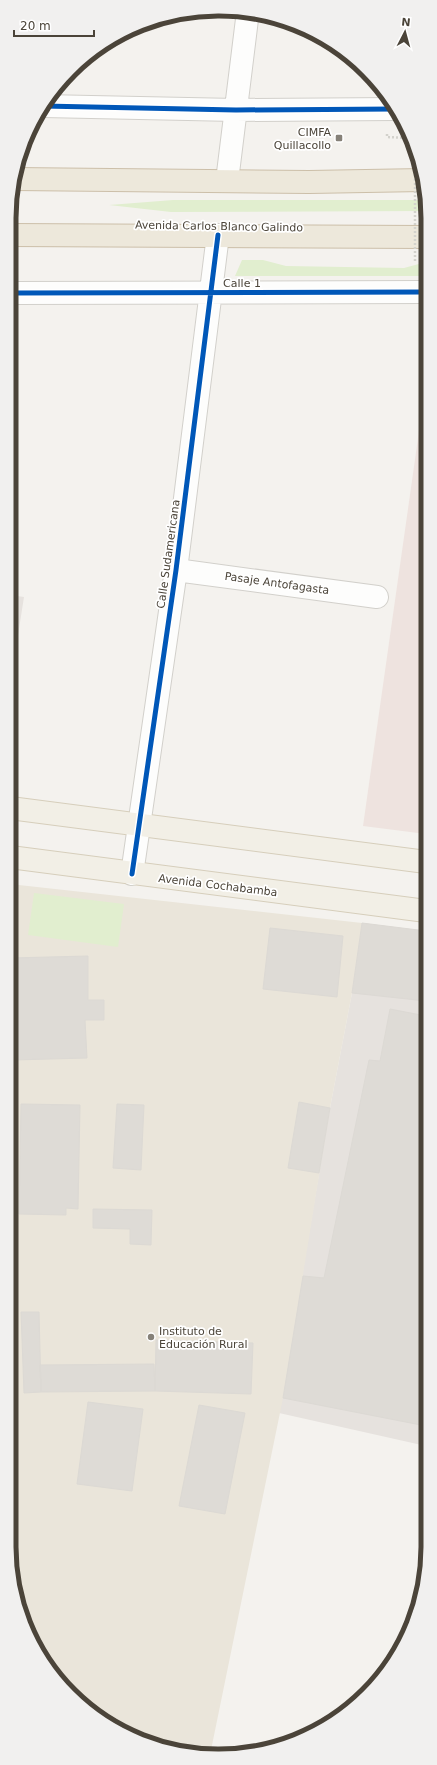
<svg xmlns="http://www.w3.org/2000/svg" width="437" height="1765" font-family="'DejaVu Sans',sans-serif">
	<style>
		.industrial { fill: #e6e2de }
		.education { fill: #eae5da }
		.medical { fill: #eee3df }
		.green { fill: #e1eecf }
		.building { fill: #dedbd6; stroke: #dcd9d4 }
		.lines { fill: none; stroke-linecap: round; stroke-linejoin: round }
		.minor-casing { stroke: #d2d0cb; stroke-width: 24 }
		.major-casing { stroke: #d6cebb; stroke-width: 24 }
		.highway-casing { stroke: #ccbfa9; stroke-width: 24 }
		.path { stroke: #d3d2cc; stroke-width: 2.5; stroke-dasharray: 2 2; stroke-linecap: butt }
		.minor { stroke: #fdfdfc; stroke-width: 22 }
		.major { stroke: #f2efe6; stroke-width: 22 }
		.highway { stroke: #ede8db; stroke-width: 22 }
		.path-bridge { stroke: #d3d2cc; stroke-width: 2.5; stroke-dasharray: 2 2; stroke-linecap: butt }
		.cycleway-casing { stroke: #fff; stroke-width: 8 }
		.cycleway { stroke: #0057b8; stroke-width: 5 }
		.poi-dot { fill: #868178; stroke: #fff; stroke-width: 1.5 }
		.labels { text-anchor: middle; stroke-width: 3.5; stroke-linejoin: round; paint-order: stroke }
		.poi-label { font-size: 11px; fill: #4b4439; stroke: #fff; text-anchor: end }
		.street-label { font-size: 11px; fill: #4b4439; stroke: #fff }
		.rim { fill: none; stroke: #4b4439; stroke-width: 5 }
	</style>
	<rect width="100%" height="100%" fill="#f4f2ee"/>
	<path class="industrial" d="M10,595L24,597L10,686Z
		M362,923L426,931V1446L279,1413L330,1108L352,993Z"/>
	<path class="education" d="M10,884L362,923L352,993L330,1108L283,1398L210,1755L205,1756L126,1734L61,1685L25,1626L9,1546Z"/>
	<path class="medical" d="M426,382V834L363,826Z"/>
	<path class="green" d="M173,200H426V211L171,212L109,205Z
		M242,260H263L286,266L404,268L426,262V276H235Z
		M34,893L124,904L118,947L28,935Z"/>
	<path class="building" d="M362,923L426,931V1001L352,993Z
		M270,928L343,936L337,997L263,989Z
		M88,956V1000H104V1020H85L87,1058L13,1060L10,958Z
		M390,1009L426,1016V1426L283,1398L303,1276L324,1278L369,1060L380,1061Z
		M299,1102L330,1108L319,1173L288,1168Z
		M21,1104L80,1105L78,1209L66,1208V1215L19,1214Z
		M117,1104L144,1105L141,1170L113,1168Z
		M93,1209L152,1210L151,1245L130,1244V1229L93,1228Z
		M21,1312H39L41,1392L24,1393Z
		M156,1340L253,1343L251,1394L155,1391Z
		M154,1364L155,1391L41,1392L40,1365Z
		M88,1402L143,1409L132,1491L77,1484Z
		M199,1405L245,1413L225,1514L179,1506Z"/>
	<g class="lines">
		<g class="minor-casing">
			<path id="minor" d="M43,106L236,110L395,109
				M227,181L248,11
				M11,293L426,292
				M176,570L377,597
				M132,874L176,570L218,235"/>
		</g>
		<g class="major-casing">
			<path id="major" d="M10,808L426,862
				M10,857L426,911"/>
		</g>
		<g class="highway-casing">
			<path id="highway" d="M15,179L309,182L423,180
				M11,235L426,237"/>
		</g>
		<path class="path" d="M387,134V137L410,138"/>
		<use href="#minor" class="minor"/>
		<use href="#major" class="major"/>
		<use href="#highway" class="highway"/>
		<path class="path-bridge" d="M415,261V154"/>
		<g class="cycleway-casing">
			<path id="cycleway" d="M43,106L236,110L395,109
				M11,293L426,292
				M132,874L176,570L218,235"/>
		</g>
		<use href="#cycleway" class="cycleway"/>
	</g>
	<g class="poi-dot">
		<rect x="335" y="134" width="8" height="8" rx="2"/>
		<circle cx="151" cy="1337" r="4"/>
	</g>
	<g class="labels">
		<g class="poi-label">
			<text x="331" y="136">CIMFA<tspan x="331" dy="13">Quillacollo</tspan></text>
			<text x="159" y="1335" text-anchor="start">Instituto de<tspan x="159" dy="13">Educación Rural</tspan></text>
		</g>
		<g class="street-label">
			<text transform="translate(219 226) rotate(1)" y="4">Avenida Carlos Blanco Galindo</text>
			<text x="242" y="287">Calle 1</text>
			<text transform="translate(168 554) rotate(-82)" y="4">Calle Sudamericana</text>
			<text transform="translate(277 583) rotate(8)" y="4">Pasaje Antofagasta</text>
			<text transform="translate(218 885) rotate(7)" y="4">Avenida Cochabamba</text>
		</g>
	</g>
	<path d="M0 0H437V1765H0ZM218 16H219A202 202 0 0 1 421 218V1547A202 202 0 0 1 219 1749H218A202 202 0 0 1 16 1547V218A202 202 0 0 1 218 16Z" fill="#f1f0ef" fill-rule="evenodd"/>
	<path class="rim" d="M218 16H219A202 202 0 0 1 421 218V1547A202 202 0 0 1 219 1749H218A202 202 0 0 1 16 1547V218A202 202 0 0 1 218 16Z"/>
	<g transform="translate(405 32) rotate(6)" stroke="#ffffff" stroke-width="3" paint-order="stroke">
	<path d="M0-3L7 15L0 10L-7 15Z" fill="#4b4439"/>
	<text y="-6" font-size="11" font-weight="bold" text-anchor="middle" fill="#4b4439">N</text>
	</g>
	<path d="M14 30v6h80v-6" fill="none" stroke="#4b4439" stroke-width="2"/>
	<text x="20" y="30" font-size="12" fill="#4b4439" stroke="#ffffff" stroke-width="3" paint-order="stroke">20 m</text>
</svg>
